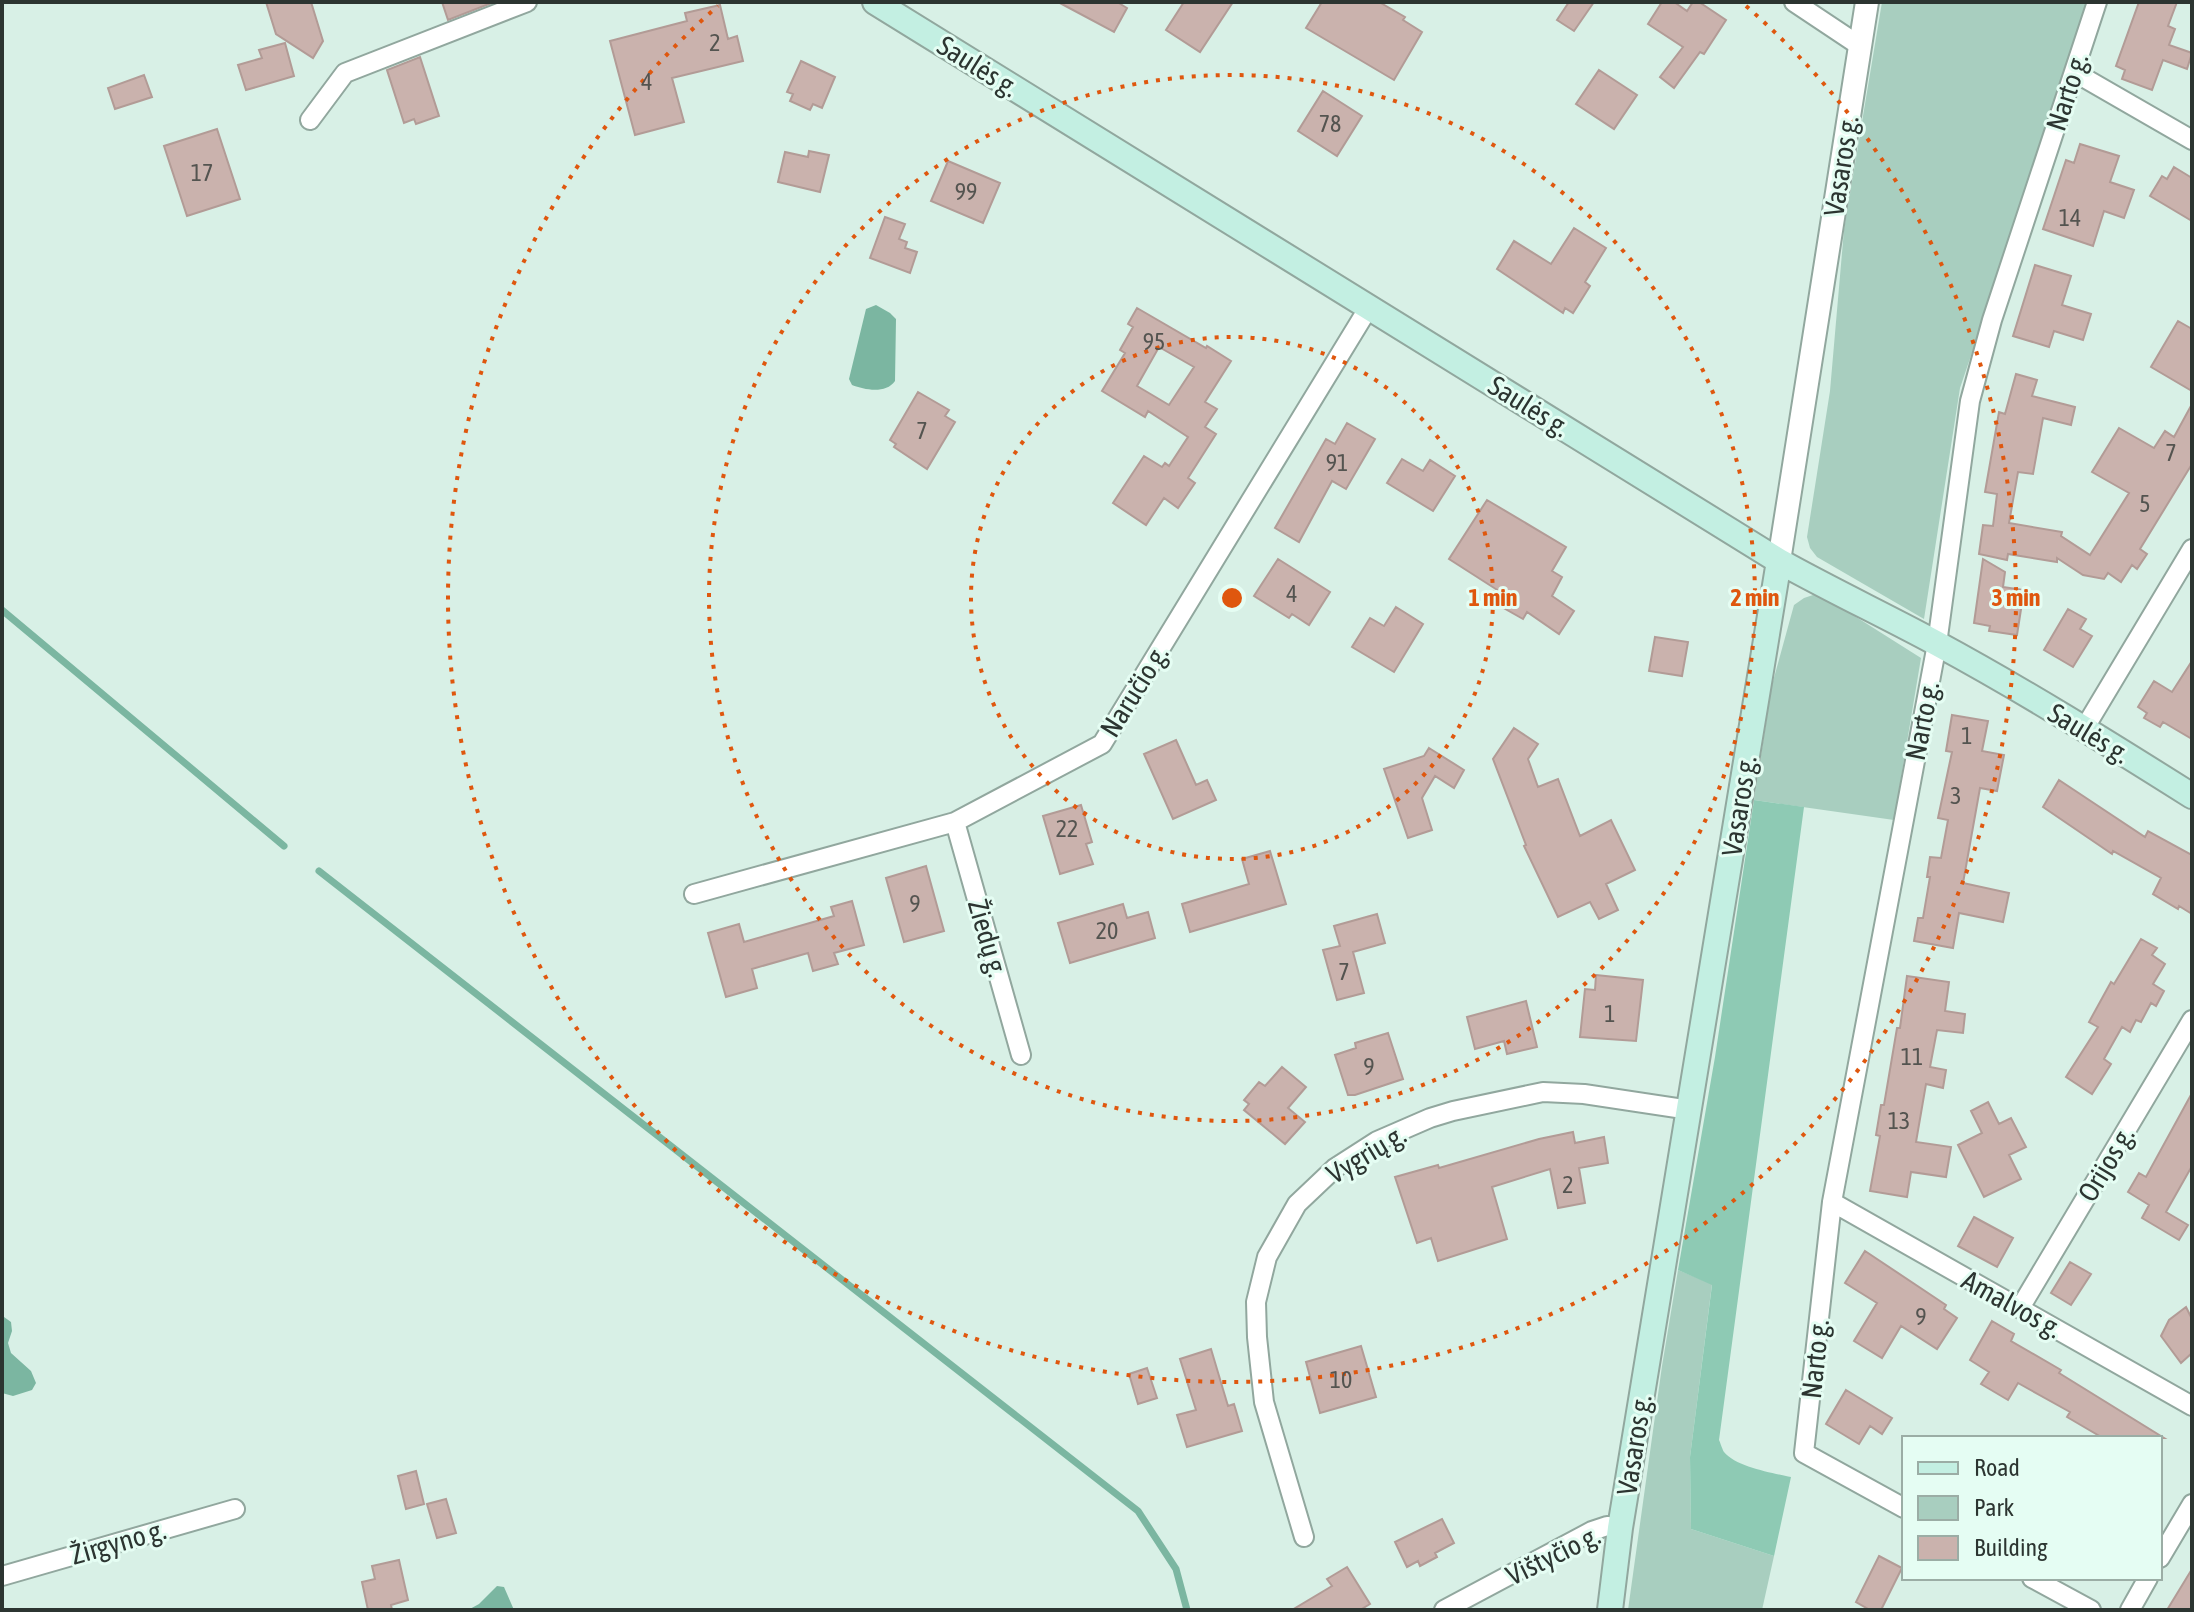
<svg xmlns="http://www.w3.org/2000/svg" width="2194" height="1612" font-family="'Asap Condensed',sans-serif">
	<style>
		.green { fill: #a8cebf }
		.forest { fill: #8ecab4 }
		.water { fill: #7bb6a1 }
		.lines { fill: none; stroke-linecap: round; stroke-linejoin: round }
		.stream { stroke: #7bb6a1; stroke-width: 7 }
		.building { fill: #cab2ad; stroke: #b29b96; stroke-width: 2; fill-rule: evenodd }
		.minor-casing { stroke: #91a79e; stroke-width: 22 }
		.tertiary-casing { stroke: #91a79e; stroke-width: 26 }
		.secondary-casing { stroke: #91a79e; stroke-width: 28 }
		.minor { stroke: #fff; stroke-width: 18 }
		.tertiary { stroke: #fff; stroke-width: 22 }
		.secondary { stroke: #c3efe2; stroke-width: 24 }
		.ring { fill: none; stroke: #df570e; stroke-width: 4; stroke-dasharray: 4 8 }
		.labels { text-anchor: middle; stroke-width: 6; stroke-linejoin: round; paint-order: stroke }
		.number-label { font-size: 24px; fill: #545450 }
		.street-label { font-size: 28px; fill: #2c3531; stroke: #e5fdf3 }
		.centre { fill: #df570e; stroke: #e5fdf3; stroke-width: 4 }
		.ring-label { font-size: 24px; text-anchor: middle; font-weight: bold; fill: #df570e; stroke: #e5fdf3; stroke-width: 6; stroke-linejoin: round; paint-order: stroke }
	</style>
	<rect width="100%" height="100%" fill="#d8f0e6"/>
	<path class="green" d="M1882,2H2091L1960,388L1924,619L1817,557L1810,548L1807,537L1830,391L1844,230Z
		M1813,595L1826,598L1921,658L1894,820L1754,800L1772,685L1794,605L1804,598Z
		M1678,1270L1712,1284L1690,1457L1691,1529L1774,1556L1762,1610H1628L1662,1366Z"/>
	<path class="forest" d="M1754,800L1804,807L1719,1440C1720,1442 1723,1451 1724,1452C1736,1467 1773,1473 1791,1477L1774,1556L1691,1529L1690,1457L1712,1285L1678,1270L1715,1057Z"/>
	<path class="water" d="M876,305L890,313L896,319L895,381C886,394 865,390 852,385L849,379L866,309Z
		M4,1317L11,1322L12,1331L8,1343L11,1353L31,1371L36,1383L32,1390L13,1396L2,1393V1318Z
		M497,1586L504,1587L514,1610H468L479,1604Z"/>
	<g class="lines">
		<path class="stream" d="M2,610L284,846
			M319,871L1138,1511L1176,1569L1187,1610"/>
	</g>
	<path class="building" d="M266,2H311L323,41L313,58L276,34Z
		M442,2H494L448,20Z
		M1058,2H1117L1127,8L1114,32Z
		M1184,2H1233L1200,52L1166,30Z
		M1322,2H1379L1405,17L1403,20L1422,32L1394,80L1306,28Z
		M1569,2H1594L1574,31L1557,20Z
		M1662,2H1674L1687,11L1693,2H1699L1726,20L1704,54L1700,52L1674,88L1660,77L1683,47L1648,24Z
		M2139,2H2177L2168,26L2175,29L2169,45L2192,53L2187,69L2163,60L2152,90L2122,79L2125,70L2116,66Z
		M720,5L728,39L737,36L743,61L672,78L684,122L635,135L610,41L687,21L685,13Z
		M285,43L294,76L246,90L238,65L262,58L259,50Z
		M420,57L439,116L416,124L414,119L404,123L387,70Z
		M801,61L835,77L822,108L813,104L810,110L790,101L793,94L787,92Z
		M1599,70L1637,95L1614,129L1576,104Z
		M144,75L152,97L115,109L108,88Z
		M1323,91L1362,116L1337,156L1298,131Z
		M217,129L240,199L187,216L164,146Z
		M2080,144L2119,156L2110,182L2134,190L2124,218L2104,211L2093,246L2043,229L2066,160L2074,163Z
		M809,151L829,155L820,192L778,182L785,152L808,157Z
		M948,161L1000,183L983,223L931,201Z
		M2174,167L2192,178V221L2150,196L2162,176L2167,179Z
		M885,217L905,224L899,239L907,242L905,248L917,252L910,273L870,258Z
		M1574,228L1606,248L1585,282L1590,286L1573,313L1565,308L1563,313L1497,269L1514,241L1551,264Z
		M2035,265L2071,276L2062,305L2091,314L2083,340L2054,331L2049,347L2013,336Z
		M1137,308L1206,348L1207,346L1231,361L1205,402L1217,409L1205,427L1216,434L1188,478L1195,483L1178,508L1164,498L1146,525L1113,503L1144,456L1162,467L1165,463L1169,466L1188,437L1148,411L1145,417L1102,391L1125,353L1120,350L1133,327L1128,324ZM1159,347L1194,367L1169,405L1137,386Z
		M2178,321L2192,329V391L2151,367Z
		M2016,374L2037,380L2032,396L2075,407L2071,425L2043,418L2033,474L2018,472L2009,523L2062,532L2061,536L2090,555L2129,493L2092,472L2119,428L2154,448L2165,431L2174,437L2192,404V464L2140,549L2147,554L2137,569L2132,565L2121,582L2108,573L2104,579L2083,575L2057,558V562L2008,554L2007,560L1979,554L1983,525L1993,526L1997,494L1985,492L1999,412L2005,414Z
		M918,392L949,410L945,416L955,422L927,469L894,447L896,444L890,440Z
		M1347,423L1375,439L1346,489L1332,481L1299,542L1275,528L1326,439L1335,444Z
		M1402,459L1423,471L1430,460L1455,476L1433,511L1387,483Z
		M1487,500L1566,547L1552,571L1562,577L1552,596L1574,611L1559,634L1527,612L1523,619L1502,607L1505,600L1500,597L1502,593L1449,559Z
		M1278,559L1330,592L1309,625L1292,614L1289,618L1254,596Z
		M1983,559L2005,572L2003,587L2024,590L2017,635L1989,631L1990,626L1974,623Z
		M1396,607L1423,624L1394,672L1352,647L1370,618L1384,626Z
		M2068,609L2086,619L2080,629L2092,636L2073,667L2044,650Z
		M1655,637L1688,642L1682,676L1649,671Z
		M2192,661V739L2163,722L2160,727L2144,718L2147,713L2138,707L2154,681L2172,692Z
		M1952,715L1988,721L1982,751L2004,755L1997,791L1980,788L1963,883L2009,893L2003,922L1959,913L1953,948L1914,941L1918,918H1923L1930,877H1927L1930,857L1941,858L1948,820L1938,818L1952,752L1946,751Z
		M1514,728L1538,744L1528,759L1538,787L1558,779L1580,836L1611,820L1635,870L1606,884L1618,910L1599,919L1590,902L1558,917L1524,846L1526,845L1493,759Z
		M1176,740L1196,785L1207,780L1216,800L1173,819L1144,754Z
		M1429,748L1464,770L1454,788L1435,776L1422,798L1432,830L1408,838L1384,769L1424,756Z
		M2059,780L2145,837L2148,831L2192,855V914L2179,906L2178,909L2153,894L2161,878L2113,851L2112,854L2043,807Z
		M1081,805L1092,842L1086,844L1093,864L1060,874L1043,816Z
		M1270,851L1286,904L1190,932L1182,904L1249,884L1242,859Z
		M926,866L944,931L904,942L886,878Z
		M852,901L864,945L834,953L838,964L813,971L808,953L752,969L757,988L726,997L708,933L739,924L744,942L834,916L831,907Z
		M1123,904L1127,918L1148,912L1155,938L1070,963L1058,923Z
		M1377,914L1385,943L1353,952L1364,993L1337,1000L1323,950L1340,946L1334,926Z
		M2141,939L2157,948L2152,955L2165,964L2153,984L2164,991L2156,1006L2151,1003L2141,1022L2136,1020L2130,1032L2122,1027L2104,1059L2111,1064L2092,1094L2066,1077L2098,1027L2089,1022L2111,982L2114,984Z
		M1596,975L1643,980L1636,1041L1580,1037L1585,989L1595,990Z
		M1907,976L1949,982L1945,1011L1965,1014L1963,1033L1937,1030L1930,1067L1946,1070L1943,1088L1926,1084L1916,1142L1951,1147L1946,1177L1911,1172L1907,1197L1870,1191L1880,1136L1876,1135L1881,1105H1884L1897,1028H1900Z
		M1526,1001L1537,1047L1507,1054L1504,1041L1475,1049L1467,1017Z
		M1388,1033L1403,1079L1355,1095H1348L1335,1055L1356,1048L1355,1043Z
		M1282,1067L1306,1087L1288,1108L1305,1122L1285,1144L1244,1110L1249,1104L1244,1100L1259,1082L1265,1086Z
		M2192,1093V1166L2166,1212L2188,1225L2179,1240L2142,1218L2149,1205L2128,1192L2139,1173L2146,1177Z
		M1988,1102L1999,1124L2011,1118L2026,1147L2009,1155L2021,1179L1984,1197L1958,1145L1982,1133L1971,1111Z
		M1573,1132L1575,1143L1604,1137L1608,1163L1579,1168L1585,1203L1558,1208L1550,1169L1492,1187L1507,1239L1438,1261L1431,1238L1417,1243L1395,1177L1438,1165L1439,1168L1539,1139Z
		M1974,1217L2013,1238L1997,1267L1958,1246Z
		M1865,1251L1946,1305L1944,1309L1957,1318L1937,1349L1901,1326L1882,1358L1854,1341L1877,1303L1845,1283Z
		M2070,1262L2091,1274L2071,1305L2051,1293Z
		M2186,1307L2192,1319V1353L2181,1363L2161,1336L2169,1320Z
		M1992,1321L2014,1334L2011,1341L2061,1370L2059,1373L2164,1438H2103L2067,1417L2070,1412L2018,1383L2008,1400L1981,1384L1989,1372L1970,1360Z
		M1361,1346L1376,1397L1320,1413L1306,1362Z
		M1211,1349L1228,1406L1234,1404L1242,1431L1187,1447L1177,1415L1196,1410L1180,1359Z
		M1147,1368L1157,1398L1138,1404L1129,1374Z
		M1846,1390L1892,1418L1882,1434L1870,1426L1859,1444L1826,1424Z
		M416,1471L424,1504L406,1509L398,1476Z
		M446,1499L456,1533L437,1538L427,1504Z
		M1442,1519L1454,1543L1435,1553L1437,1557L1420,1566L1418,1561L1407,1567L1395,1542Z
		M1879,1556L1902,1568L1881,1610H1870L1856,1602Z
		M399,1560L408,1600L391,1605L392,1610H368L362,1582L375,1579L372,1566Z
		M1347,1567L1370,1604L1360,1610H1292L1332,1586L1327,1579Z
		M2192,1569V1610H2167Z"/>
	<g class="lines">
		<g class="minor-casing">
			<path id="minor" d="M1794,2L1860,46
				M2074,72L2192,140
				M310,120L345,73L527,2
				M2084,729L2192,549
				M955,822L1021,1055
				M694,894L955,822L1102,744L1369,307
				M1832,1202L2192,1406
				M2020,1308L2192,1020
				M1904,1508L1804,1453L1832,1202L1937,644L1970,401L1992,320L2097,2
				M1304,1537L1264,1402L1257,1337L1256,1302L1267,1257L1297,1204L1335,1168L1377,1141L1430,1118L1453,1111L1543,1092L1584,1094L1690,1110
				M2160,1558L2192,1504
				M2,1576L235,1509
				M2032,1578L2091,1610
				M1444,1610L1592,1531L1607,1526L1620,1528
				M2130,1610L2148,1578"/>
		</g>
		<g class="tertiary-casing">
			<path id="tertiary" d="M1779,561L1867,2"/>
		</g>
		<g class="secondary-casing">
			<path id="secondary" d="M875,2L1779,561C1831,590 1884,615 1936,643C2023,690 2108,743 2192,796
				M1610,1610L1620,1528L1779,561"/>
		</g>
		<use href="#minor" class="minor"/>
		<use href="#tertiary" class="tertiary"/>
		<use href="#secondary" class="secondary"/>
	</g>
	<g class="ring">
		<circle cx="1232" cy="598" r="261"/>
		<circle cx="1232" cy="598" r="523"/>
		<path d="M1746 6A784 784 0 1 1 718 6"/>
	</g>
	<g class="labels">
		<g class="number-label">
			<text x="715" y="51">2</text>
			<text x="647" y="90">4</text>
			<text x="1330" y="132">78</text>
			<text x="202" y="181">17</text>
			<text x="966" y="200">99</text>
			<text x="2070" y="226">14</text>
			<text x="1154" y="350">95</text>
			<text x="922" y="439">7</text>
			<text x="2171" y="461">7</text>
			<text x="1337" y="471">91</text>
			<text x="2145" y="512">5</text>
			<text x="1292" y="602">4</text>
			<text x="1967" y="744">1</text>
			<text x="1956" y="804">3</text>
			<text x="1067" y="837">22</text>
			<text x="915" y="912">9</text>
			<text x="1107" y="939">20</text>
			<text x="1344" y="980">7</text>
			<text x="1610" y="1022">1</text>
			<text x="1912" y="1065">11</text>
			<text x="1369" y="1075">9</text>
			<text x="1899" y="1129">13</text>
			<text x="1568" y="1193">2</text>
			<text x="1921" y="1325">9</text>
			<text x="1341" y="1388">10</text>
		</g>
		<g class="street-label">
			<text transform="translate(978 66) rotate(32)" y="10">Saulės g.</text>
			<text transform="translate(2067 92) rotate(-72)" y="10">Narto g.</text>
			<text transform="translate(1841 166) rotate(-81)" y="10">Vasaros g.</text>
			<text transform="translate(1529 406) rotate(32)" y="10">Saulės g.</text>
			<text transform="translate(1134 691) rotate(-58)" y="10">Naručio g.</text>
			<text transform="translate(1922 721) rotate(-79)" y="10">Narto g.</text>
			<text transform="translate(2089 733) rotate(31)" y="10">Saulės g.</text>
			<text transform="translate(1739 806) rotate(-81)" y="10">Vasaros g.</text>
			<text transform="translate(988 938) rotate(74)" y="10">Žiedų g.</text>
			<text transform="translate(1366 1154) rotate(-31)" y="10">Vygrių g.</text>
			<text transform="translate(2106 1164) rotate(-59)" y="10">Orijos g.</text>
			<text transform="translate(2012 1304) rotate(29)" y="10">Amalvos g.</text>
			<text transform="translate(1815 1359) rotate(-84)" y="10">Narto g.</text>
			<text transform="translate(1634 1445) rotate(-81)" y="10">Vasaros g.</text>
			<text transform="translate(118 1542) rotate(-16)" y="10">Žirgyno g.</text>
			<text transform="translate(1553 1555) rotate(-26)" y="10">Vištyčio g.</text>
		</g>
	</g>
	<circle cx="1232" cy="598" r="12" class="centre"/>
	<g class="ring-label">
		<text x="1493" y="606">1 min</text>
		<text x="1755" y="606">2 min</text>
		<text x="2016" y="606">3 min</text>
	</g>
	<rect width="2194" height="1612" fill="none" stroke="#2c3531" stroke-width="8"/>
	<rect x="1902" y="1436" width="260" height="144" fill="#e5fdf3" stroke="#9bada5" stroke-width="2"/>
	<rect x="1918" y="1462" width="40" height="12" fill="#c3efe2" stroke="#9bada5" stroke-width="2"/>
	<text x="1974" y="1476" font-size="24" fill="#2c3531">Road</text>
	<rect x="1918" y="1496" width="40" height="24" fill="#a8cebf" stroke="#9bada5" stroke-width="2"/>
	<text x="1974" y="1516" font-size="24" fill="#2c3531">Park</text>
	<rect x="1918" y="1536" width="40" height="24" fill="#cab2ad" stroke="#9bada5" stroke-width="2"/>
	<text x="1974" y="1556" font-size="24" fill="#2c3531">Building</text>
</svg>
